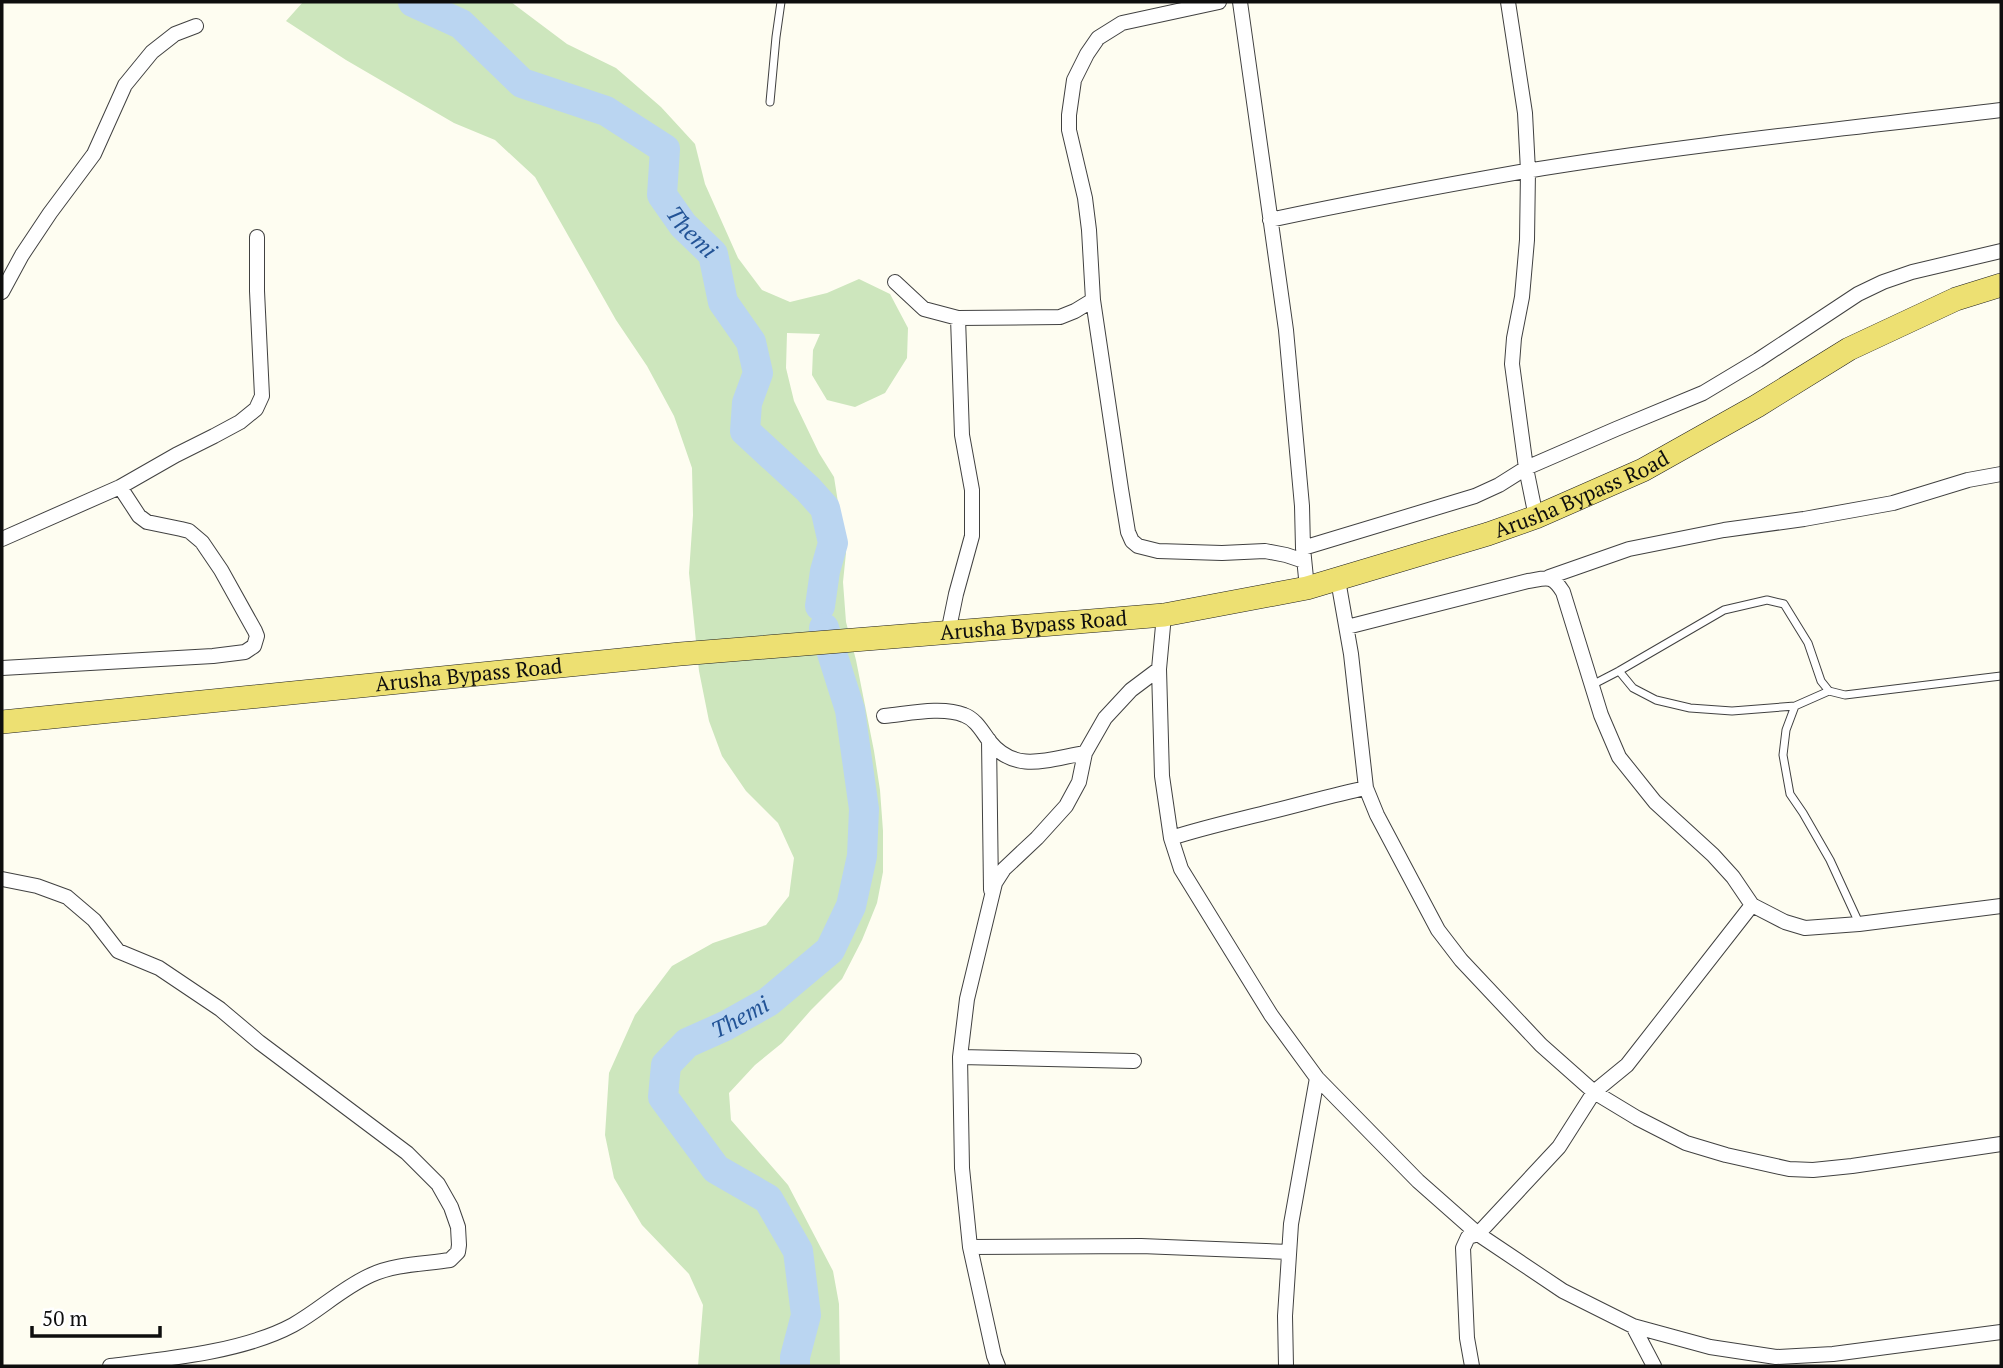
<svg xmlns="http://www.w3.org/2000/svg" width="2003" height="1368" font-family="'PT Serif',serif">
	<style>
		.green { fill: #cde6bd }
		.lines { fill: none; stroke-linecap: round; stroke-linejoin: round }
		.river { stroke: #bad5f1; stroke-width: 30 }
		.service-casing { stroke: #414141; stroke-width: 9 }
		.minor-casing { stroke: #414141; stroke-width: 16 }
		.primary-casing { stroke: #1f1f1f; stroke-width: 24 }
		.service { stroke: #fff; stroke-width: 7 }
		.minor { stroke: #fff; stroke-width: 14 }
		.primary { stroke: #ede072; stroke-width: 23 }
		.labels { text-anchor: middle; stroke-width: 7; stroke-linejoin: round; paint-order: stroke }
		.street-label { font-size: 21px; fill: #0e0e0e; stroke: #fff }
		.water-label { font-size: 23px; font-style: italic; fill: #225396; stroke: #fff }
	</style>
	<rect width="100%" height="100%" fill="#fefdf1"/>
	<path class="green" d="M303,2H511L567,44L616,68L661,107L695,144L705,184L738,258L762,290L790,302L827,293L859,279L890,294L908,328L907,358L885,393L855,407L827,400L812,375L813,350L820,334L787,333L786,368L794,401L819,453L834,477L846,553L843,582L846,622L856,660L874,751L880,790L883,831V872L877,903L862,940L842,979L811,1010L782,1043L755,1065L729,1093L731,1120L788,1185L833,1271L839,1304L840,1366H698L703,1305L689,1274L642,1225L614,1178L605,1135L609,1073L635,1015L672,966L713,943L766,925L789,896L794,858L778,823L746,791L722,756L709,721L699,671L689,573L693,515L692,468L674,416L647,366L616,320L535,177L495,140L454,123L346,60L286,21Z"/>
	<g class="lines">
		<g class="river">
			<path id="s1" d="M413,2L461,24L522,83L606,111L665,149L662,195L683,225L713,254L723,302L751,342L758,373L747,403L745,431L808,489L825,508L833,543L825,571L820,606"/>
			<path id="s2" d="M795,1366V1357L806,1315L798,1251L768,1199L716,1169L663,1097L666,1065L687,1043L725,1026L768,1002L830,950L851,906L862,856L864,809L850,710L824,628"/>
		</g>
		<g class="service-casing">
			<path id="service" d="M770,102L776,37L781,2
				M1619,671L1633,688L1656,700L1690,708L1732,711L1795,706L1829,691
				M1592,685L1619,671L1724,610L1767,600L1784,604L1808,643L1821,681L1829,691L1845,695L2001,676
				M1795,706L1786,730L1783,755L1790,794L1803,813L1830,860L1859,923"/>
		</g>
		<g class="minor-casing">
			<path id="minor" d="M1219,2L1122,23L1098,38L1087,54L1074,80L1069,115V130L1085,198L1089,230L1093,300L1121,489L1128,532L1132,541L1138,546L1158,551L1222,553L1265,551L1286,555L1304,561
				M1240,2L1286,330L1302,506L1303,548L1307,588
				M1508,2L1525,113L1528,171L1527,240L1522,297L1514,338L1512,364L1526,468L1536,517
				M1270,220C1355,202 1441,186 1526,171C1684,145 1843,129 2001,110
				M895,282L924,309L958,318L1060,317L1075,311L1093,300
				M2,292L22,255L50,213L94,154L125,85L152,52L175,34L196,26
				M2,539L120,487L176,455L214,436L240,422L256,409L262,396L257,291V237
				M1303,548L1475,496L1499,485L1526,468L1616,429L1703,393L1758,360L1858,294L1883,282L1912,272L2001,251
				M1549,577L1629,549L1724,530L1804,519L1893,503L1968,480L2001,474
				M1338,580L1351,654L1366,788L1377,815L1438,930L1461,960L1541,1045L1594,1092L1637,1118L1686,1143L1726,1155L1789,1169L1813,1170L1852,1166L2001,1144
				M1164,615L1159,669L1162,776L1171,838L1181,869L1271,1015L1317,1078L1418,1181L1478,1234L1563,1291L1633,1326L1710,1347L1776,1357L1833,1354L2001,1332
				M1347,627L1528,581C1547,578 1552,574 1563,592L1601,715L1619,757L1655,802L1713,855L1733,877L1752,905L1785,922L1805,928L1859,924L2001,906
				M948,633L956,594L972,536V490L962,435L958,318
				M2,668L213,656L245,652L254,646L257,636L255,631L221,570L202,542L189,531L181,529L147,522L139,516L120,487
				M884,716C907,714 942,706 964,715C976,719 983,733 990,742C1016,774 1049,759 1085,753
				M989,740L991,890
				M1171,838C1202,828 1233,821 1265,813C1299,805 1332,795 1366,788
				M2,879L37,886L67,897L94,920L118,951L159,968L220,1009L259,1042L407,1153L438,1184L451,1207L458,1227L459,1245L458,1252L450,1260C424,1264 395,1264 371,1275C342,1288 320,1310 293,1325C243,1352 166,1359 110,1366
				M960,1057L1134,1061
				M970,1247L1141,1246L1289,1252
				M1633,1326L1654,1366
				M998,1366L994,1356L970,1247L962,1168L960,1057L967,999L995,883L1004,869L1037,838L1066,806L1079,782L1085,753L1105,718L1131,690L1159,669
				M1286,1366L1285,1316L1291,1224L1317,1078
				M1472,1366L1467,1338L1463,1248L1468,1237L1478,1234L1559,1147L1594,1092L1627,1065L1752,905"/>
		</g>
		<g class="primary-casing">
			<g id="primary">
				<path id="s3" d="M2,722L680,654L1164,615L1307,588L1488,534L1536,517L1643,470L1757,406L1849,349L1956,299L2001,285"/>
			</g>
		</g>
		<use href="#service" class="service"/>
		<use href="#minor" class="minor"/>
		<use href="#primary" class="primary"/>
	</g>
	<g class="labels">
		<g class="street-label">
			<text dy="7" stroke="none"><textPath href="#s3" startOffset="1603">Arusha Bypass Road</textPath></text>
			<text dy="7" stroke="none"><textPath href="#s3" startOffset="1036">Arusha Bypass Road</textPath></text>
			<text dy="7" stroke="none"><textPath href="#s3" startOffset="469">Arusha Bypass Road</textPath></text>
		</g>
		<g class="water-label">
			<text dy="8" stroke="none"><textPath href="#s1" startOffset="390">Themi</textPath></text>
			<text dy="8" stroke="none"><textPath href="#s2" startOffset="448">Themi</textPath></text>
		</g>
	</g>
	<rect width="2003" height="1368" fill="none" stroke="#0e0e0e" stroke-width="7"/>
	<path d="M32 1326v10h128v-10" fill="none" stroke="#0e0e0e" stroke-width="3.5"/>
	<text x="42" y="1326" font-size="21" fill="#0e0e0e" stroke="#ffffff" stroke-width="5" paint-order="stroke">50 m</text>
</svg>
